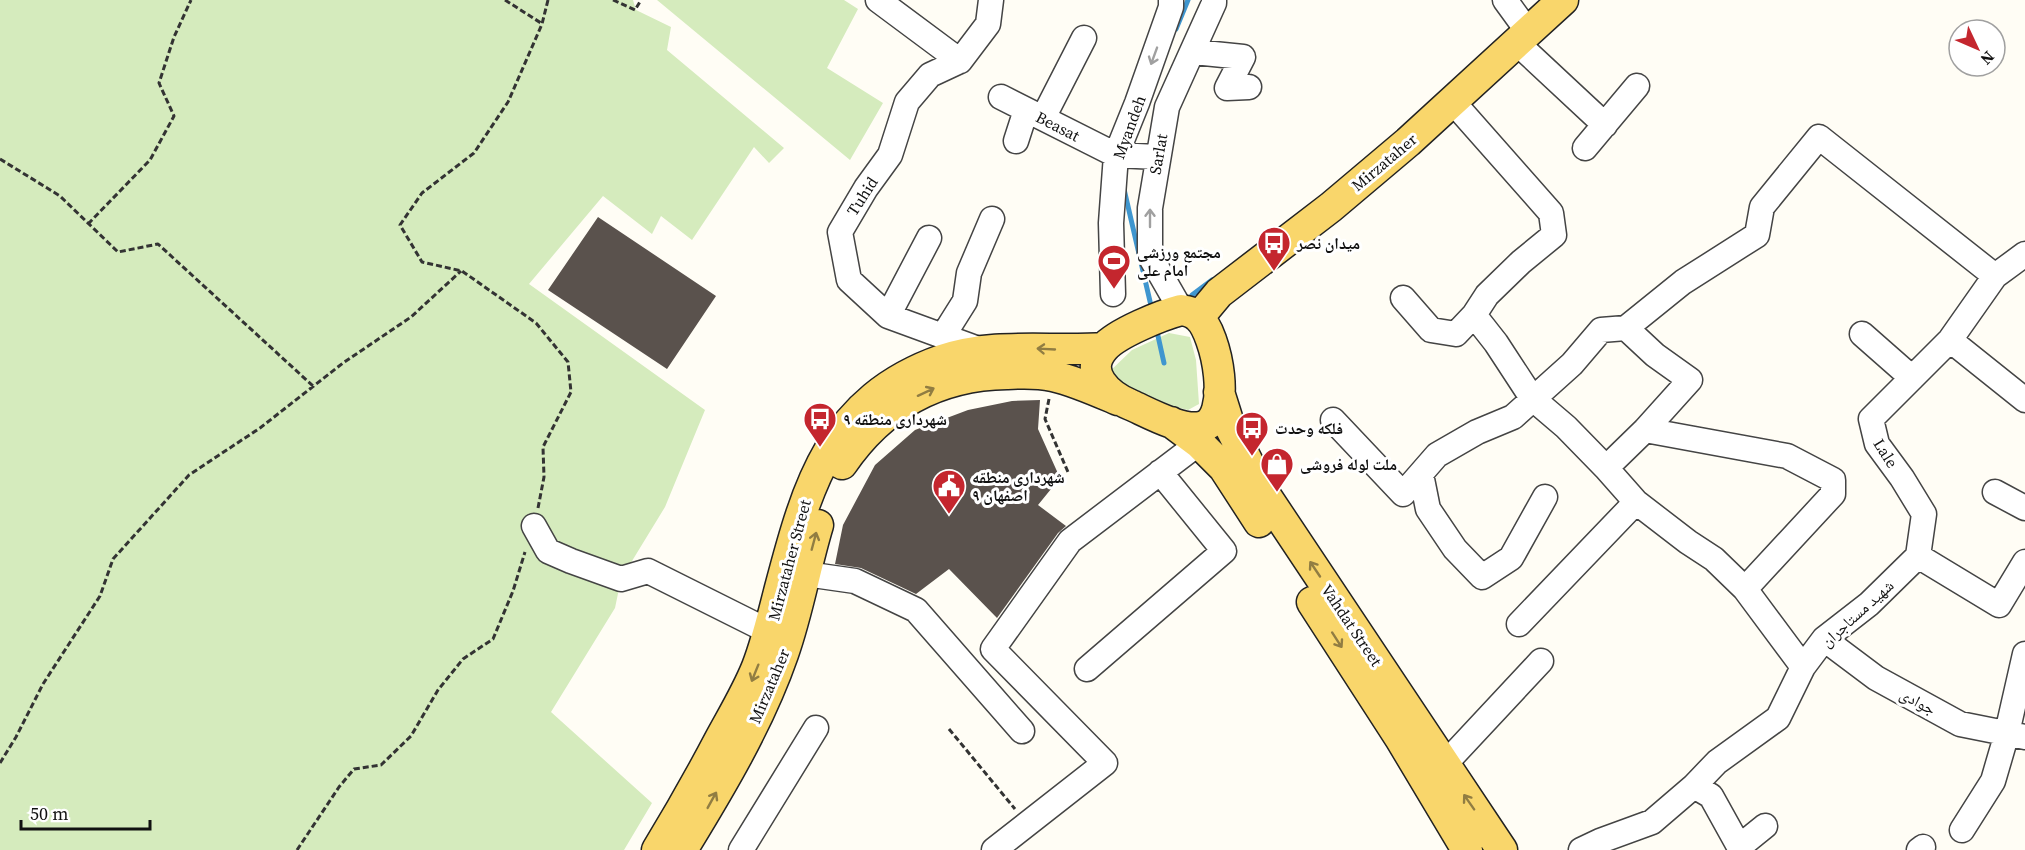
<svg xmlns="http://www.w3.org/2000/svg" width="2025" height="850" font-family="'Source Serif 4','Noto Naskh Arabic',serif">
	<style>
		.green { fill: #d5ebbd }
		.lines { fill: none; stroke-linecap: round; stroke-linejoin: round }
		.stream { stroke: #3f96cf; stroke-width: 5 }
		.building { fill: #5a524d }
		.minor-casing { stroke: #444; stroke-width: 27 }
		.major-casing { stroke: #222; stroke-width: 33 }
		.path { stroke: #333; stroke-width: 3; stroke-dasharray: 6 3; stroke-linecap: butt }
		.minor { stroke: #fff; stroke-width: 24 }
		.major { stroke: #f9d66b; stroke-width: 30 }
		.oneway { stroke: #a0a0a0 }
		.oneway2 { stroke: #917d42 }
		.labels { text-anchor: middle; stroke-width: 6; stroke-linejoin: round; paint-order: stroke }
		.street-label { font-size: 16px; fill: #111; stroke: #fff }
		.poi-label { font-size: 16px; font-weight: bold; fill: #111; stroke: #fff; text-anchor: start }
	</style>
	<rect width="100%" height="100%" fill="#fffdf5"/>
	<path class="green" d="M0,0H633L636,10L671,27L667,50L784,148L769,163L754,147L692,240L661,216L652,234L603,196L529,284L705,410L665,507L621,579L615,608L551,712L652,803L624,850H0Z
		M657,0H844L858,9L827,68L883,103L850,160Z
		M1169,333L1190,337L1196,360L1199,404L1188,410L1163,404L1127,390L1108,373L1132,350Z"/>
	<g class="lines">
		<path class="stream" d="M1176,29L1188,0
			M1124,189L1152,310
			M1192,295L1212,280
			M1156,327L1164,363"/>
	</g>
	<path class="building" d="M598,217L716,296L667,369L548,290Z
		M1040,400L1038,429L1060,478L1038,505L1066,526L1058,533L997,618L949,569L916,594L861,568L835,564L843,525L875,465L915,430L968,410L1012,401Z"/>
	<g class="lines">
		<g class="minor-casing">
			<path id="minor" d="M878,0L960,61
				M1505,0L1529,33
				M1517,43L1605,125
				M1194,52L1243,57L1227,88L1249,87
				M1001,97L1116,155L1157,157
				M1043,118L1084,38
				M1016,141L1026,110
				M1585,148L1637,86
				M1995,276L2025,254
				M1113,294L1111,223L1116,155L1137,103L1171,7V0
				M1403,298L1431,330L1456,334L1474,315L1487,295L1521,262L1554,235L1551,213L1453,102
				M1181,310L1150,256V208L1167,107L1214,3V0
				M1474,315L1496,343L1532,398L1566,427L1606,468L1636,502L1688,542L1714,559L1745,589L1803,667
				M888,316L929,238
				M1626,328L1683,282L1757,235L1762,207L1819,137L1995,276L1950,340L2025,400
				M1862,334L1912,378
				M943,336L965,301L969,273L992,219
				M981,350L888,316L849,280L840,232L866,188L890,155L907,102L930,75L960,61L988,24L991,0
				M1333,420L1403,494L1437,455L1477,432L1513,417L1572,364L1601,330L1626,328L1655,355L1690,380L1645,430L1606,468
				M1645,430L1787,456L1833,480V494L1745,589
				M1421,474L1428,509L1455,549L1482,577L1511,558L1545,497
				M1995,492L2025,508
				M534,526L548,551L571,561L621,579L648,571L770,632
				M1918,556L1924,514L1902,478L1877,444L1871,419L1950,340
				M806,574L855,581L916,610L1022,731
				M1519,624L1636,502
				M1824,639L1876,678L1960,724L2025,737
				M1087,669L1224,551L1160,472
				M1444,765L1541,661
				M1694,786L1711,796L1741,850
				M1962,830L1993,781L2007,733L2025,654
				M1739,847L1765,826
				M741,850L816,728
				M994,850L1105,763L993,649L1070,541L1199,443
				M1581,850L1600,841L1652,822L1694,786L1717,762L1778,718L1803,667L1824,639L1869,604L1918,556L1999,605L2025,562
				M1919,850L1923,847"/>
		</g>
		<g class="major-casing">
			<path id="major" d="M1181,310C1188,311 1193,312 1198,317C1217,333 1234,420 1201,427C1181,431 1149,413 1131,405C1109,396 1082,373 1104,348C1117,333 1162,315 1181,310Z
				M1199,317L1219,293L1331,207L1408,142L1563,0
				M1219,392L1230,427L1262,490L1502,850
				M1171,422L1199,443L1224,468L1259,522
				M842,464C881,407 937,375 1007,374C1022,373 1039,373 1053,376C1075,381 1097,391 1118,400
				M1312,602L1400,738L1467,850
				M657,850C679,814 700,777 720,739C733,715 747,692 757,667C767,641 773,615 780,588C807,485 831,399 942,360C995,342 1050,352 1104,348
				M682,850C720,788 759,723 783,654C798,612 805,568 818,525"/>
		</g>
		<path class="path" d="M505,0L541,23
			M613,0L635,10L641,0
			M0,159L60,196L118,252L158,244L313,386
			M88,224L150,160L174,116L159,83L174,37L191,0
			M1049,399L1045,419L1068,472
			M538,508L544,477L543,447L571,392L568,362L536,323L462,271L422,262L400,225L422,193L474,153L508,102L542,24L548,0
			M949,729L1015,809
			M0,763L16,737L43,684L100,596L113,559L189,475L260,428L343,363L411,317L461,271
			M297,850L339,787L354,769L381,765L411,736L438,690L463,659L493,639L513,591L525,552"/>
		<use href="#minor" class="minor"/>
		<use href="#major" class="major"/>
	</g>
	<defs><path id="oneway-shaft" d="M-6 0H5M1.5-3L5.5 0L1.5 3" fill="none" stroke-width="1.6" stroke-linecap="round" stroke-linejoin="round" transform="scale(1.5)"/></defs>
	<g class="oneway">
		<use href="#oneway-shaft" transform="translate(1154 56) rotate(110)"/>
		<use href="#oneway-shaft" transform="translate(1150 218) rotate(-90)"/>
	</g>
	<g class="oneway2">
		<use href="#oneway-shaft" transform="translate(1046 349) rotate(-177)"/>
		<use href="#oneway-shaft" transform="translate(926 392) rotate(-25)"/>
		<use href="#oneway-shaft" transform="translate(814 541) rotate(-75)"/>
		<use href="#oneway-shaft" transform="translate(1315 569) rotate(-124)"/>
		<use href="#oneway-shaft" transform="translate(1337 640) rotate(57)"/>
		<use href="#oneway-shaft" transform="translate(755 673) rotate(112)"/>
		<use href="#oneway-shaft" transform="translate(712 800) rotate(-61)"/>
		<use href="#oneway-shaft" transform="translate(1469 802) rotate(-125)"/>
	</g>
	<defs>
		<g id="bus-pin" transform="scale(1.725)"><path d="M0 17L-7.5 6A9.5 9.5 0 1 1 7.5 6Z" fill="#c4262e" stroke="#fff"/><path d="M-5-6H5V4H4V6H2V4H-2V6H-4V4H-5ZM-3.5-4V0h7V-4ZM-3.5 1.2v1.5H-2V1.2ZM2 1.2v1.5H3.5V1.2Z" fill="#fff"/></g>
		<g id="stadium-pin" transform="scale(1.725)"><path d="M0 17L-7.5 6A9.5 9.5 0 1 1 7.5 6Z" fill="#c4262e" stroke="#fff"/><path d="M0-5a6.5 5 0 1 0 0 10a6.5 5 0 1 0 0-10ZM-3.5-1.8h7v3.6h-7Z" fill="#fff"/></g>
		<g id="shop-pin" transform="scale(1.725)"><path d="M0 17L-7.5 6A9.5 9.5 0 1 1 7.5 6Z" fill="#c4262e" stroke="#fff"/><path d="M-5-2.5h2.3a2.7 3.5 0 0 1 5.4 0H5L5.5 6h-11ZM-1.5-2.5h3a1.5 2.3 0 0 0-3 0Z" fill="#fff"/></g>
		<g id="civic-pin" transform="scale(1.725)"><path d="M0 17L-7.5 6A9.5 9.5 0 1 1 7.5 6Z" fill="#c4262e" stroke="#fff"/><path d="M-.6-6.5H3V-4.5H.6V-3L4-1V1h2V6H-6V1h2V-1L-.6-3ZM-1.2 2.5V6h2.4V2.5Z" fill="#fff"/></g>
	</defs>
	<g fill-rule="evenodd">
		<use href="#bus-pin" x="1274" y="243"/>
		<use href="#stadium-pin" x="1114" y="261"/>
		<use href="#bus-pin" x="820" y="419"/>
		<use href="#bus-pin" x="1252" y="428"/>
		<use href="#shop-pin" x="1277" y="464"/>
		<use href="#civic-pin" x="949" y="486"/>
	</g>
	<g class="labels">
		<g class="street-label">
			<text transform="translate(1058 126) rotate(27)" y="6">Beasat</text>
			<text transform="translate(1129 127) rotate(-70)" y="6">Myandeh</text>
			<text transform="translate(1158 154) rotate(-80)" y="6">Sarlat</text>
			<text transform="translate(1384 162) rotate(-40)" y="6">Mirzataher</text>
			<text transform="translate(862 196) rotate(-57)" y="6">Tuhid</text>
			<text transform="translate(1886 453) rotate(58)" y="6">Lale</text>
			<text transform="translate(789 560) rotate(-75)" y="6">Mirzataher Street</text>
			<text transform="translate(1857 613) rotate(-42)" y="6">شهید مستاجران</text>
			<text transform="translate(1352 625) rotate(56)" y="6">Vahdat Street</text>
			<text transform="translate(769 686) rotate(-67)" y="6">Mirzataher</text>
			<text transform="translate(1918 701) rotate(28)" y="6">جوادی</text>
		</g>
		<g class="poi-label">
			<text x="1297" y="249">میدان نصر</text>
			<text x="1137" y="258">مجتمع ورزشی<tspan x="1137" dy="18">امام علی</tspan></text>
			<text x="843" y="425">شهرداری منطقه ۹</text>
			<text x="1275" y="434">فلکه وحدت</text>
			<text x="1300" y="470">ملت لوله فروشی</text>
			<text x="972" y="483">شهرداری منطقه<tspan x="972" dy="18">۹ اصفهان</tspan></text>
		</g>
	</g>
	<g transform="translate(1977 48) rotate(134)"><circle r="28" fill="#ffffff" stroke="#a0a0a0" stroke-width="1.5"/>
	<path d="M0-4.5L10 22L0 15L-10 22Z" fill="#c4262e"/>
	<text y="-9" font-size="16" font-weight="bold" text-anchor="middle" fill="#111111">N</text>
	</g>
	<path d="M21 820v9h129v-9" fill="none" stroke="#111111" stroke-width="3"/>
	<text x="30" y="820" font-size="18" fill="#111111" stroke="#ffffff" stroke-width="4.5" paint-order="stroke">50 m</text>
</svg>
